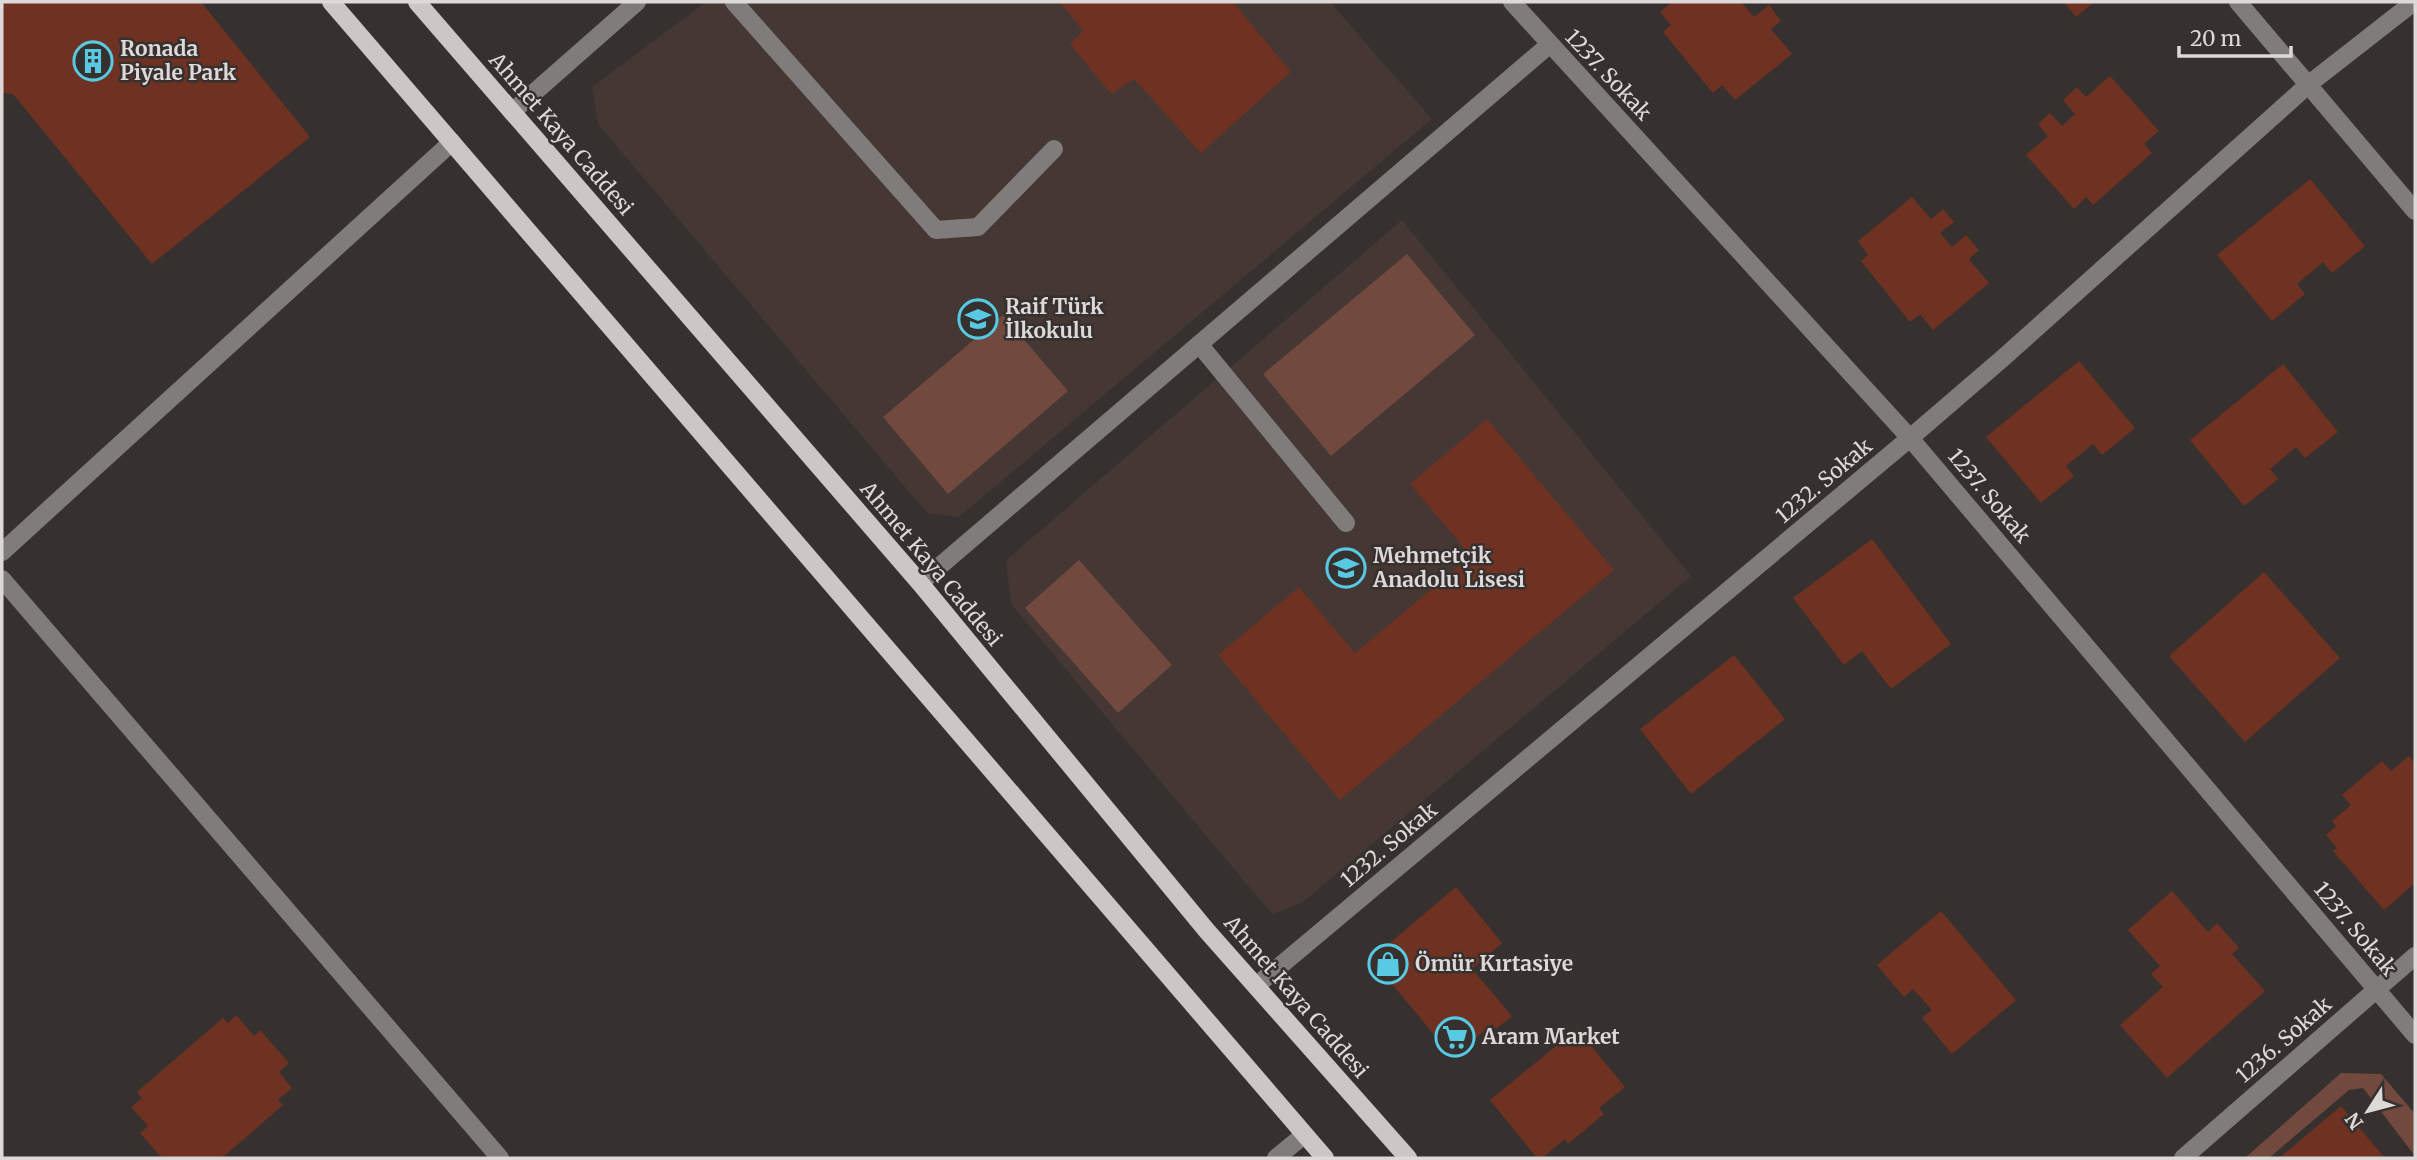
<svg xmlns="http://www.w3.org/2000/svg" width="2417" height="1160" font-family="Merriweather,serif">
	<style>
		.built { fill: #443734 }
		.green { fill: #71493e }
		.building { fill: #6f3222 }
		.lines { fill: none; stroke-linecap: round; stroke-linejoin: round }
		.minor { stroke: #7f7c7b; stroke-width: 18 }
		.major { stroke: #ccc6c4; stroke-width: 18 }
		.labels { text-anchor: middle; stroke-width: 5; stroke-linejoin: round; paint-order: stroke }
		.poi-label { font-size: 21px; font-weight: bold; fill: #ddd9d8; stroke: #36312f; text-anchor: start }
		.street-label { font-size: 21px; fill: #ddd9d8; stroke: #36312f }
	</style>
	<rect width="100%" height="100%" fill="#36312f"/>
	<path class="built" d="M706,2H1330L1432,119L959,517L927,513L598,124L592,87Z
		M1402,220L1691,576L1302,903L1272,914L1011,604L1006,560Z"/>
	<path class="green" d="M1407,254L1475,335L1331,456L1263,374Z
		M1003,315L1068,391L948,494L883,417Z
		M1079,560L1172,665L1118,713L1025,608Z
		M2341,1073L2381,1074L2415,1114V1156L2363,1088L2349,1090L2269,1158H2245Z"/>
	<path class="building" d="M2,2H201L310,137L152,264L13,94L2,93Z
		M1060,2H1233L1291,72L1201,153L1134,79L1111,94L1070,44L1083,31Z
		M1672,2H1744L1742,3L1754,17L1769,5L1781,21L1771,29L1792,54L1735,100L1722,85L1713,93L1663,32L1671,25L1660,12Z
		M2064,2H2094L2076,17Z
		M2110,76L2159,131L2144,144L2152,153L2093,205L2086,197L2074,209L2026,155L2048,136L2038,124L2050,113L2062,126L2075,114L2063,100L2077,87L2086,97Z
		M2310,179L2365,246L2332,273L2323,262L2297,284L2305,294L2272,321L2217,255Z
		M1912,197L1931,219L1943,209L1954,222L1940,233L1952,247L1966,235L1979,250L1969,259L1989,283L1933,330L1920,314L1910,322L1861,261L1868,255L1858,241Z
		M2079,361L2135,428L2102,455L2093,444L2066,466L2074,476L2041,503L1986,437Z
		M2283,364L2338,432L2305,458L2296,447L2270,469L2278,479L2244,506L2190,440Z
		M1487,419L1614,570L1340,800L1218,655L1299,587L1355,653L1471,556L1410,484Z
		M1872,539L1951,644L1891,689L1862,651L1844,665L1793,598Z
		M2264,572L2340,658L2245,742L2169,656Z
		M1734,655L1785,719L1691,794L1640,729Z
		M2409,756L2415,764V883L2384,910L2333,851L2337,848L2326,835L2336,826L2332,821L2351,805L2342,795L2382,761L2391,771Z
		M1456,887L1502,943L1472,969L1512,1016L1496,1029L1492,1024L1453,1057L1371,959Z
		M2172,891L2208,932L2217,923L2239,948L2232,954L2265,991L2167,1078L2120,1025L2163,987L2151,974L2160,966L2128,930Z
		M1941,911L2016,1000L1952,1054L1922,1018L1932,1010L1913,989L1904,997L1877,965Z
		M236,1015L254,1036L260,1030L289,1063L279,1072L292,1088L278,1100L283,1105L222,1158H162L140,1133L148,1126L131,1107L142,1098L137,1092L223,1018L228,1023Z
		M1577,1029L1625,1087L1599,1108L1604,1114L1568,1144L1565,1139L1542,1158H1537L1490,1100Z
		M2341,1106L2385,1158H2279Z"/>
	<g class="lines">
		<path class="minor" d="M734,2L936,230L978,227L1054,149
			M1512,2L1910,438L2415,1035
			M2238,2L2415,211
			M512,112L637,2
			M1199,344L1346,523
			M2,552L452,142
			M2,579L500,1158
			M920,583L1549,45
			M1256,986L1910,438L2003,358L2309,84L2414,2
			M1276,1158L1304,1135
			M2183,1158L2415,956"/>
		<path class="major" d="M331,2L1325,1158
			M417,2L920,583L1207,931L1408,1158"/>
	</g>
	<defs>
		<g id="building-ring" transform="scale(2.0125)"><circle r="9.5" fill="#36312f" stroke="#58c9e3" stroke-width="1.5"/><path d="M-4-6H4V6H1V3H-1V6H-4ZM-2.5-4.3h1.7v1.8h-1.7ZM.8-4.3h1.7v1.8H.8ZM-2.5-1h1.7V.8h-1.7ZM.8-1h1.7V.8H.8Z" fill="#58c9e3"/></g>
		<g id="school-ring" transform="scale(2.0125)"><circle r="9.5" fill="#36312f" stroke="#58c9e3" stroke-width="1.5"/><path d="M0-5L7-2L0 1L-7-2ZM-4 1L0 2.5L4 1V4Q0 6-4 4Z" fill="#58c9e3"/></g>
		<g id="shop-ring" transform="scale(2.0125)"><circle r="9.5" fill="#36312f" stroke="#58c9e3" stroke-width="1.5"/><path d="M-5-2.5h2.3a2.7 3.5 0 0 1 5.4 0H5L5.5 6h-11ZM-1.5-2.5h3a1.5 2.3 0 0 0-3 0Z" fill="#58c9e3"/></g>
		<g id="supermarket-ring" transform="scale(2.0125)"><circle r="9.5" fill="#36312f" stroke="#58c9e3" stroke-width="1.5"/><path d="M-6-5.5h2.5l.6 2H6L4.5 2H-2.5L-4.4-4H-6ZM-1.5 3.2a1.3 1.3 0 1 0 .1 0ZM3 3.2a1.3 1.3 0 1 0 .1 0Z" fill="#58c9e3"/></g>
	</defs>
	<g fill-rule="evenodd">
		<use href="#building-ring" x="93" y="61"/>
		<use href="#school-ring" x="978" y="319"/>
		<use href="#school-ring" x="1346" y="568"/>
		<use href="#shop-ring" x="1388" y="964"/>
		<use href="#supermarket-ring" x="1455" y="1037"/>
	</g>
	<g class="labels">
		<g class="poi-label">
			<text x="120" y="56">Ronada<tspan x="120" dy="24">Piyale Park</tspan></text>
			<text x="1005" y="314">Raif Türk<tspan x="1005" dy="24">İlkokulu</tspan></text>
			<text x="1373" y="563">Mehmetçik<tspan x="1373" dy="24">Anadolu Lisesi</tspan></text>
			<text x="1415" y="971">Ömür Kırtasiye</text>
			<text x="1482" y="1044">Aram Market</text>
		</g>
		<g class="street-label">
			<text transform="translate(1608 75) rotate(47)" y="7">1237. Sokak</text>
			<text transform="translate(561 134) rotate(49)" y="7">Ahmet Kaya Caddesi</text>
			<text transform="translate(1824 481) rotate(-40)" y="7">1232. Sokak</text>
			<text transform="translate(1989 496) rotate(50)" y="7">1237. Sokak</text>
			<text transform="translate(931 564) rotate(50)" y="7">Ahmet Kaya Caddesi</text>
			<text transform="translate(1389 845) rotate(-40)" y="7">1232. Sokak</text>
			<text transform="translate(2355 929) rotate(50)" y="7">1237. Sokak</text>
			<text transform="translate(1296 997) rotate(49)" y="7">Ahmet Kaya Caddesi</text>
			<text transform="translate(2284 1040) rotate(-41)" y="7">1236. Sokak</text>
		</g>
	</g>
	<rect width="2417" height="1160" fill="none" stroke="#ddd9d8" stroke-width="7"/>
	<g transform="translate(2368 1111) rotate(234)" stroke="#36312f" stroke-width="5" paint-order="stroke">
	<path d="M0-5L12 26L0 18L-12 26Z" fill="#ddd9d8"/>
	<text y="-10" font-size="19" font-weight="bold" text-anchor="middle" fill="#ddd9d8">N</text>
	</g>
	<path d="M2179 46v10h112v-10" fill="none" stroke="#ddd9d8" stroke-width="3.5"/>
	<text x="2190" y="46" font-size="21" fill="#ddd9d8" stroke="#36312f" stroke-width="5" paint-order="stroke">20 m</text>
</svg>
